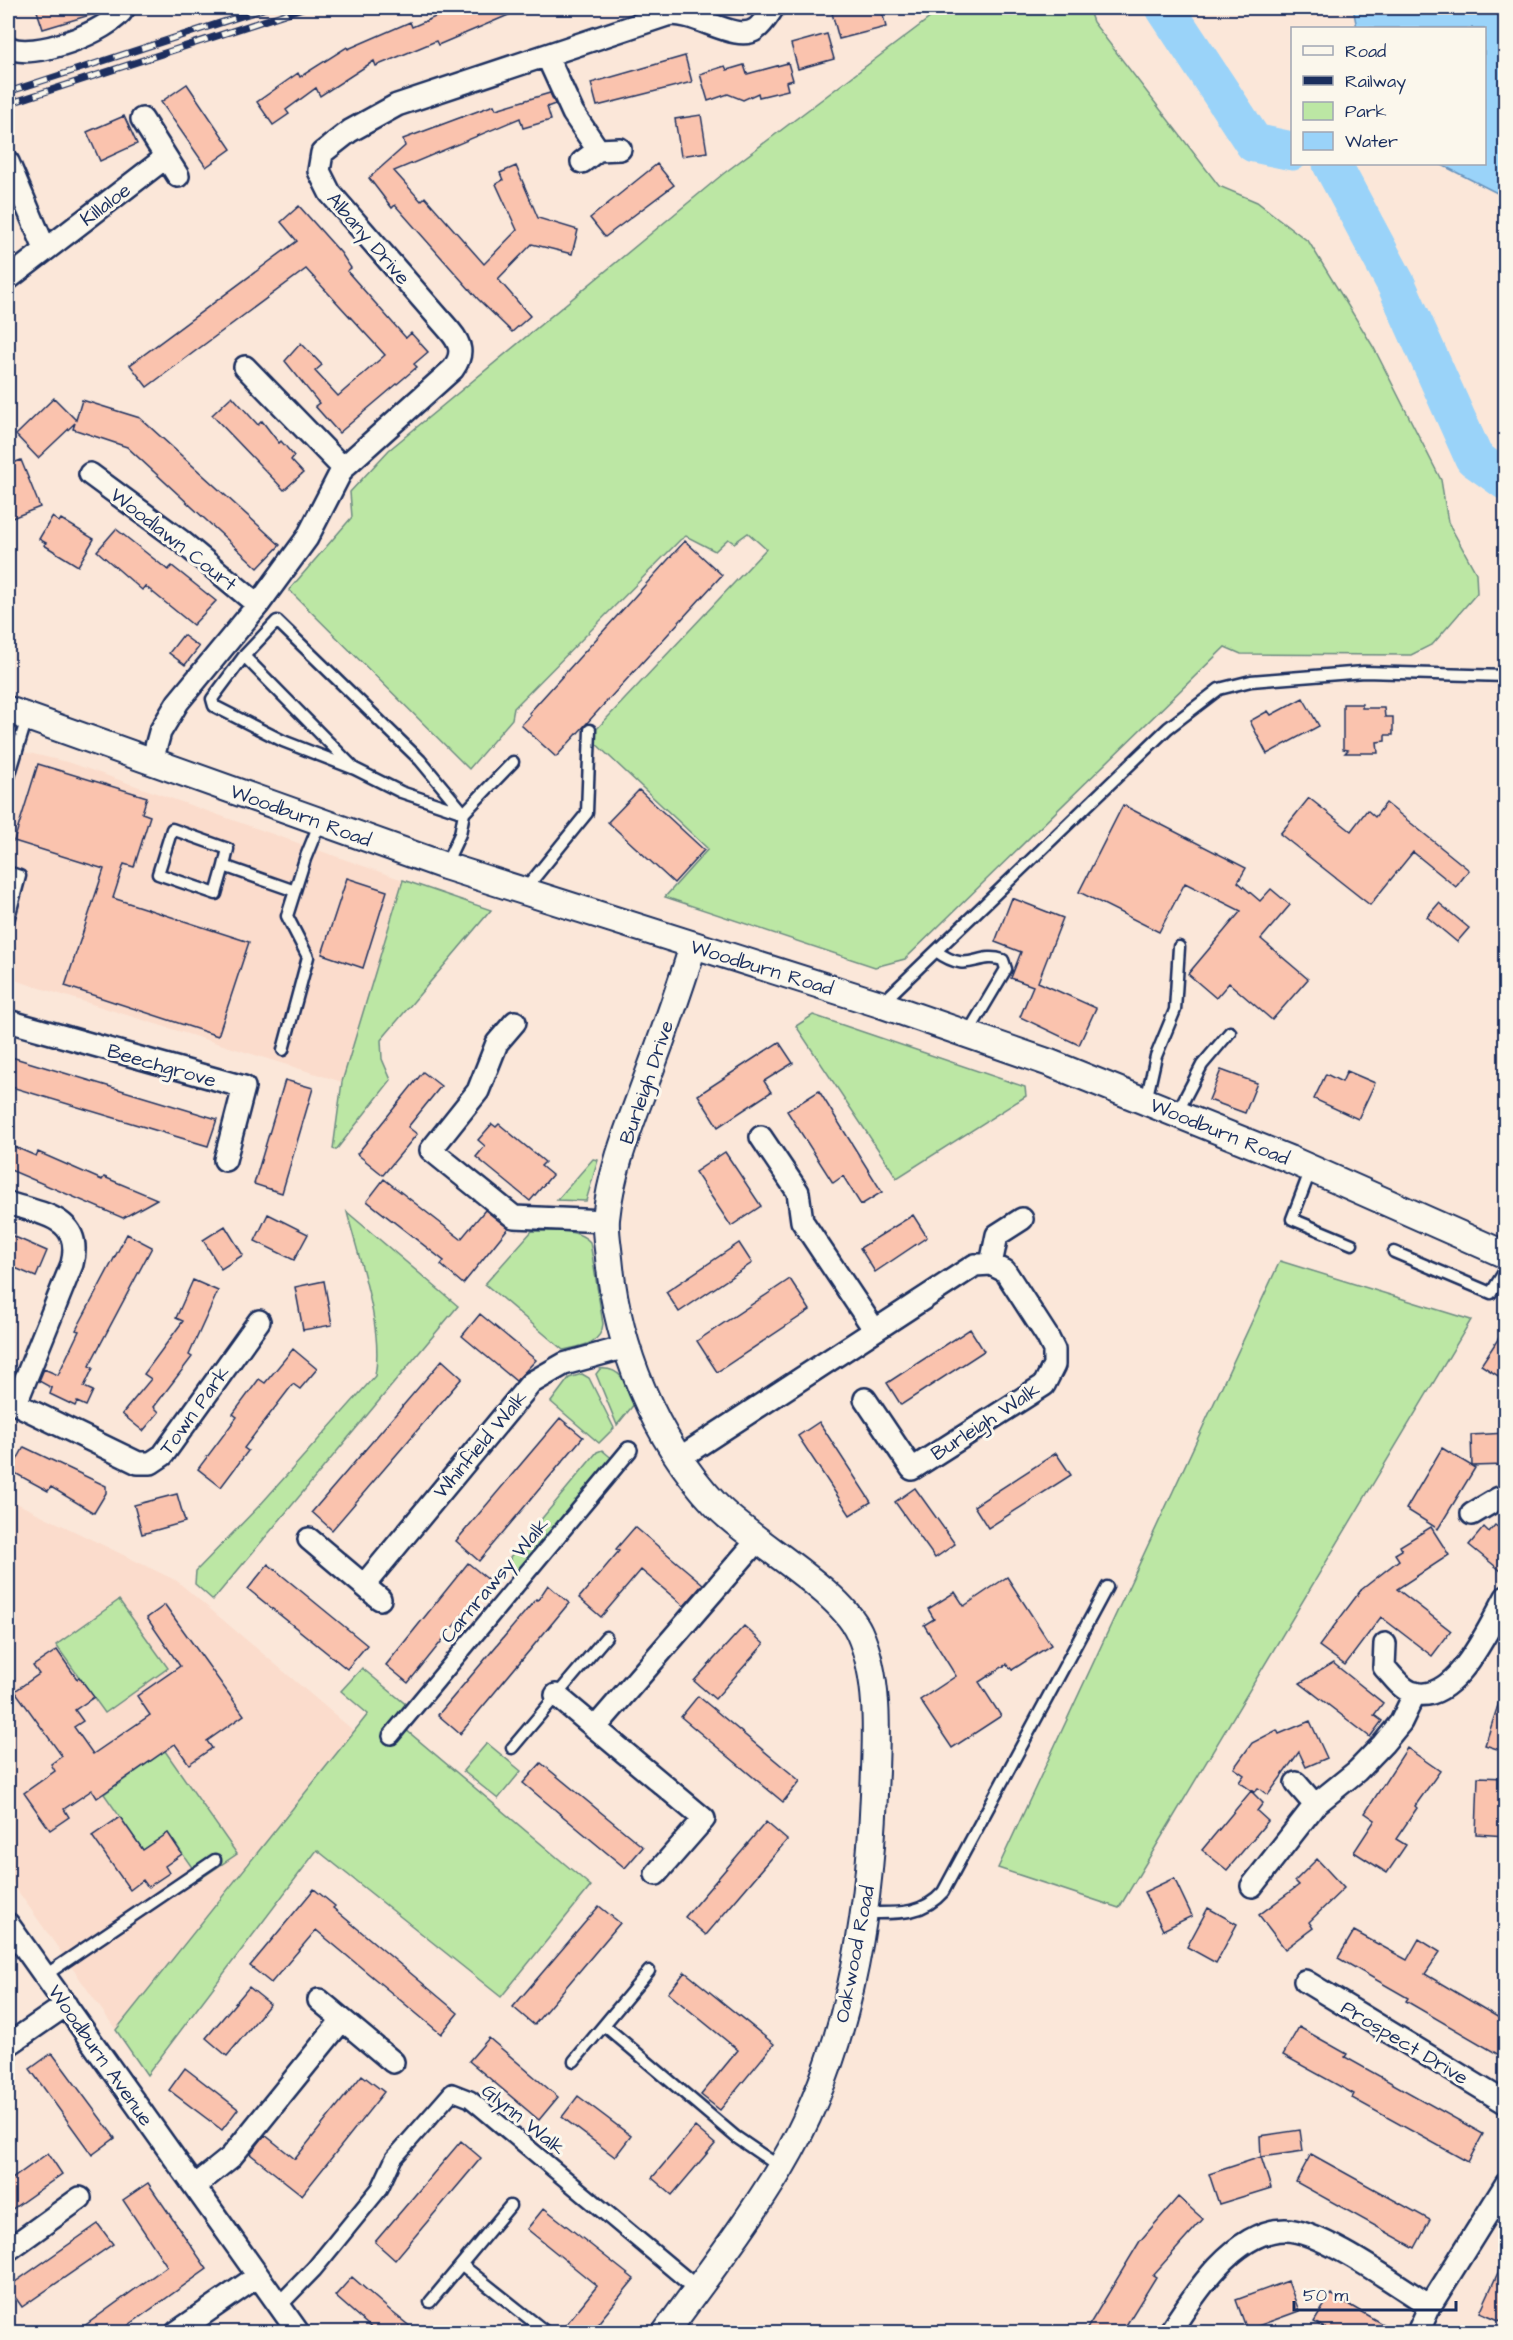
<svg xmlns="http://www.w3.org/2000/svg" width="1513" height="2340" font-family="'Architects Daughter',sans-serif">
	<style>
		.built { fill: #fbdccc }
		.green { fill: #bce7a4; stroke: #6c8b81; stroke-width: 1.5 }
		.water { fill: #9ad3f9; stroke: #6791bb; stroke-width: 1.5 }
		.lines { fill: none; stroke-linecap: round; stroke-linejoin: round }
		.river { stroke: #9ad3f9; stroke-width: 39 }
		.building { fill: #fac3ae; stroke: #1b2f5e; stroke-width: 1.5 }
		.service-casing { stroke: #1b2f5e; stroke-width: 15 }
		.pedestrian-casing { stroke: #1b2f5e; stroke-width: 20 }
		.minor-casing { stroke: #1b2f5e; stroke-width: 26 }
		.tertiary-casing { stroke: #1b2f5e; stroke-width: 30 }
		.service { stroke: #fbf7ec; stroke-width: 10 }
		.pedestrian { stroke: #fbf7ec; stroke-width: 15 }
		.minor { stroke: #fbf7ec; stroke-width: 21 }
		.tertiary { stroke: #fbf7ec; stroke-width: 26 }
		.rail-casing { stroke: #1b2f5e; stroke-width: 7 }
		.rail { stroke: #fbf7ec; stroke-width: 4.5; stroke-dasharray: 14; stroke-linecap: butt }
		.labels { text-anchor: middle; stroke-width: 6; stroke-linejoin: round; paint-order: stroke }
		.street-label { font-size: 20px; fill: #1b2f5e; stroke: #fbf7ec }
	</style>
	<rect width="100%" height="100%" fill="#fbe7d9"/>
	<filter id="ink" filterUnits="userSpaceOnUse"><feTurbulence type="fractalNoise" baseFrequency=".0167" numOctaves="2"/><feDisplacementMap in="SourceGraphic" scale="12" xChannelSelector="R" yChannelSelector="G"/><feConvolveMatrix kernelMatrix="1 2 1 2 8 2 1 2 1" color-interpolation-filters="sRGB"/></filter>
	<g filter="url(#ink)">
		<path class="built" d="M8,748L71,763L403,880L342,1082L8,978Z
			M8,1499L177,1581L354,1731L116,2030L8,1877Z"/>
		<path class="green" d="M943,8H1088L1093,22L1219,186L1257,202L1309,242L1374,348L1441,480L1448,522L1476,573L1477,593L1433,644L1411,655L1241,654L1225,647L905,959L875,967L665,897L708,849L593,741V733L766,549L748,533L734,543L728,539L715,551L686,536L680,540L514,708L512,719L469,769L289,590L352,517L350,492L389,450L723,174Z
			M403,880L491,910L381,1040L382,1059L391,1080L336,1150L333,1149L342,1082Z
			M813,1015L1025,1087L1026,1096L897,1178L796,1026Z
			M593,1159L598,1160L586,1201L557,1200Z
			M347,1212L458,1306L213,1600L195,1584L196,1571L261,1504L375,1376C384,1328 359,1260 347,1212Z
			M532,1231C551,1232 576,1227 590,1242L603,1324C601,1345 580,1346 563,1350L485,1284Z
			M1280,1261L1471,1320L1119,1908L998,1868Z
			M600,1369C622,1367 628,1386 635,1403L617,1425L596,1374Z
			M582,1374L589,1378L614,1428L599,1443L551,1402L569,1378Z
			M602,1450L615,1461L517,1578L511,1574L510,1557L597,1452Z
			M119,1600L168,1668L105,1713L56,1645Z
			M362,1668L409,1707L398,1723L591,1886L501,1997L317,1850L147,2075L116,2030L368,1714L341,1691Z
			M487,1743L521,1771L498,1799L463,1771Z
			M165,1751L237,1854L200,1879L168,1833L143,1850L104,1794Z"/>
		<path class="water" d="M1353,8H1505V197L1440,164H1484V28H1357Z"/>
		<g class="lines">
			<path class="river" d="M1165,8L1254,143L1292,151
				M1332,164L1396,284L1474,458L1506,481"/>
		</g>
		<path class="building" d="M36,8H100V12L43,29Z
			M456,8H525L438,45L436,41L376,66L374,61L320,96L316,88L286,110L289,114L273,125L257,102L298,73L300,77L347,47L348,49L410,22L412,27Z
			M852,8H881L886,27L839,39L832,13Z
			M827,34L834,59L798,69L791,44Z
			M685,56L692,82L597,106L591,83Z
			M788,63L793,80L786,82L788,90L759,97L758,93L743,100L728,94L708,101L700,74L725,66L727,70L744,65L747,74Z
			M187,84L231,149L206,167L161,102Z
			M550,93L555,104L547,107L551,120L523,128L520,118L394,171L421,201L425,197L484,264L517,230L496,184L503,180L500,173L516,166L538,218L578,230L572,254L532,244L498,279L530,316L512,332L478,299L395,205L392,208L369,178L405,146L403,139L494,105L496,109Z
			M701,115L707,152L681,156L675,119Z
			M124,116L137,144L100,161L87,132Z
			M657,164L674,185L605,237L590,218Z
			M299,206L341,253L351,268L347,271L406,338L411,333L428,352L414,364L417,367L339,433L315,406L319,403L285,361L301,343L322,365L315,371L338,396L385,355L306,269L147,387L130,365L297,241L281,222Z
			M232,396L258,425L262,421L279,443L281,441L294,456L291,460L303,473L284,490L212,415Z
			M54,398L76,420L82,400L140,418L280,545L258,568L127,447L73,429L75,423L38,458L16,435Z
			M21,460L40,507L12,518L8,507V465Z
			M52,517L59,522L61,519L94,539L78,566L44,545L46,543L39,539Z
			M116,529L168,570L172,566L216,601L193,625L145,586L142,590L97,551Z
			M685,541L722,575L556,757L521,725L531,715L529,713Z
			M183,635L199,647L185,665L169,653Z
			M1303,698L1319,726L1267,754L1250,721L1268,711L1271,715Z
			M1343,704H1362V708H1384L1385,717H1393V735H1385V741L1377,742L1378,753H1345L1348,750L1343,749Z
			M38,764L147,797L142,813L150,816L134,867L124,864L113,898L249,942L218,1036L65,986L104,869L14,841Z
			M639,790L704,850L674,883L608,822Z
			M1309,798L1351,831L1367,810L1375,817L1386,803L1469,870L1456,887L1413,852L1370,905L1280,834Z
			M1123,805L1246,868L1238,882L1260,901L1271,889L1290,905L1261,939L1308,979L1272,1020L1229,983L1216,998L1188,974L1241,911L1185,883L1159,932L1079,892Z
			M347,878L387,891L363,968L322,954Z
			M1012,898L1063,918L1038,982L1096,1008L1079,1045L1020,1017L1033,986L1011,978L1021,952L995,942Z
			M1439,903L1469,928L1457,942L1427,917Z
			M779,1042L793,1063L764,1081L771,1092L718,1127L698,1095Z
			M8,1056L217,1119L208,1146L8,1086Z
			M1221,1070L1257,1083L1245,1113L1209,1100Z
			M1347,1071L1375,1083L1358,1119L1314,1099L1326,1074L1342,1082Z
			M423,1072L441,1086L408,1127L417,1134L383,1175L357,1154Z
			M285,1080L313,1088L282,1193L254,1184Z
			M819,1091L882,1192L861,1205L843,1176L833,1183L787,1111Z
			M492,1124L496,1127L499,1124L545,1162L541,1166L552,1175L530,1201L476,1157L485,1146L478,1140Z
			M8,1144L36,1156L38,1152L102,1180L104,1177L157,1199L123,1218L8,1169Z
			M725,1152L761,1206L731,1226L695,1172Z
			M384,1179L461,1239L485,1210L508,1228L463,1284L441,1265L444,1261L367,1201Z
			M268,1214L308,1234L294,1260L255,1241Z
			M913,1215L927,1237L875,1272L860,1248Z
			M225,1226L243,1255L221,1269L203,1240Z
			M8,1234L47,1251L36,1277L8,1265Z
			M127,1234L152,1247L89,1366L93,1368L84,1387L93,1391L86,1406L77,1402L75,1406L50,1394L52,1388L39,1381L44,1369L58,1375L79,1331L76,1330Z
			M739,1243L752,1263L679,1312L666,1292Z
			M790,1279L810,1310L717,1372L697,1341Z
			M193,1280L218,1291L189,1355L192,1357L154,1407L159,1412L143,1431L122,1414L151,1379L144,1374L183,1321L176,1318Z
			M324,1281L332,1325L303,1330L295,1287Z
			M480,1314L536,1360L516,1381L462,1336Z
			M1506,1327V1381L1481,1365Z
			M970,1329L984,1351L901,1405L887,1383Z
			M293,1349L317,1369L300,1389L293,1384L244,1448L248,1451L221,1487L198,1469L237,1417L233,1414L259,1379L265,1383Z
			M442,1360L462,1378L332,1530L312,1512Z
			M560,1418L583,1437L479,1561L456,1541Z
			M819,1422L871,1502L850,1515L798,1436Z
			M1506,1433V1465L1472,1466L1471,1435Z
			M24,1447L106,1486V1493L94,1513L51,1487L48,1491L11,1471Z
			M1442,1448L1475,1468L1438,1529L1406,1509Z
			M1056,1453L1071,1475L988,1528L974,1506Z
			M915,1488L955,1544L935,1558L895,1502Z
			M177,1494L185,1522L142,1534L134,1505Z
			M1495,1525L1506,1533V1575L1469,1545L1484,1527L1489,1532Z
			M635,1527L703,1584L684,1606L641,1570L601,1617L579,1598L619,1551L616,1549Z
			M1431,1527L1449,1555L1397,1589L1451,1631L1432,1656L1381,1617L1345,1665L1319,1646L1361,1590L1399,1560L1395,1554L1402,1550L1400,1546Z
			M468,1563L490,1581L408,1683L386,1665Z
			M268,1564L367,1645L347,1669L248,1589Z
			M1007,1577L1051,1645L1012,1670L1007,1664L979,1682L1001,1716L952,1748L920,1700L956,1676L924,1625L934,1619L928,1609L955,1592L964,1606Z
			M548,1585L569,1603L460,1734L438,1715L536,1599L538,1600Z
			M165,1605L244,1715L207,1741L212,1748L189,1764L175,1744L97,1798L92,1790L64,1809L69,1817L50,1830L24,1793L55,1771L51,1764L62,1756L15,1691L39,1674L33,1666L57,1650L77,1679L79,1677L94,1697L75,1710L83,1721L74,1727L93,1754L150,1715L137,1696L180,1666L147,1618Z
			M744,1626L764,1644L715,1699L694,1681Z
			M1333,1663L1383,1703L1374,1715L1382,1721L1370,1737L1300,1683Z
			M1502,1693H1506V1752L1485,1745Z
			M698,1696L800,1781L783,1802L681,1717Z
			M1310,1721L1327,1758L1306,1767L1299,1752L1268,1795L1258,1788L1254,1792L1239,1782L1244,1775L1234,1768L1252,1743L1277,1730L1279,1734Z
			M1407,1748L1440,1771L1415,1806L1417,1808L1396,1839L1406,1845L1387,1873L1354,1852L1375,1820L1365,1813Z
			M541,1763L643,1847L625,1868L523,1783Z
			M1478,1777L1506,1778V1836L1476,1834Z
			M1251,1791L1263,1803L1257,1811L1268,1821L1227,1870L1202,1850Z
			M120,1817L143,1850L168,1833L182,1854L165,1866L169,1873L148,1887L143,1880L130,1890L92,1836Z
			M766,1822L787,1840L706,1935L685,1917Z
			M1317,1859L1344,1888L1309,1922L1313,1928L1285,1949L1259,1915L1299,1885L1295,1881Z
			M1174,1878L1192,1916L1163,1930L1144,1892Z
			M314,1889L335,1906L333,1908L458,2013L441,2034L316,1930L271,1983L250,1966Z
			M599,1906L620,1923L534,2025L513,2007Z
			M1208,1908L1237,1924L1216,1963L1187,1947Z
			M1354,1931L1407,1960L1419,1939L1440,1952L1425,1974L1506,2022V2059L1406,2001L1408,1998L1338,1958Z
			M685,1972L774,2044L720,2110L701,2095L738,2050L668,1993Z
			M249,1987L270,2004L227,2056L206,2038Z
			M1299,2027L1347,2054L1345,2057L1483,2134L1468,2162L1352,2098L1354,2094L1283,2055Z
			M489,2038L558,2097L539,2120L469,2061Z
			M52,2053L115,2138L92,2155L30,2069Z
			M185,2068L238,2109L222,2130L169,2090Z
			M362,2075L384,2092L302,2195L250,2154L265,2135L295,2159Z
			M578,2096L631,2136L615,2157L562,2117Z
			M695,2127L715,2144L672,2195L652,2178Z
			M1300,2130L1303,2151L1261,2157L1260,2136Z
			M461,2141L481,2158L395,2260L375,2242Z
			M48,2153L62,2174L8,2212V2182Z
			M1311,2154L1430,2220L1415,2248L1296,2182Z
			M1261,2157L1271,2188L1219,2204L1209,2174Z
			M148,2183L207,2269L119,2332H76L167,2266L123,2200Z
			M1178,2197L1203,2219L1153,2275L1156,2277L1122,2332H1085L1140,2241Z
			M544,2208L634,2279L591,2332H560L597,2286L527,2229Z
			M98,2224L113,2244L22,2307L8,2287Z
			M1506,2255V2323L1480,2312Z
			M352,2277L392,2312L417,2332H376L335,2296Z
			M1288,2281L1299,2311L1247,2330L1236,2300Z
			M1331,2294L1346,2303L1396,2332H1332L1314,2322Z"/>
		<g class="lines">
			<g class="service-casing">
				<path id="service" d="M277,621L420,760L464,813L401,792L355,769L283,741L214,706L212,699L244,656Z
					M244,656L353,767
					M8,780L27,718
					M224,866L228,849L172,829L158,874L216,894L224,866L295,891
					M445,866L460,834L464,813L513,762
					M8,872L20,876L8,921
					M523,892L587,813L590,730
					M936,951C970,976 976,951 1003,960L1006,969L968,1033
					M882,1003L1168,728L1219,689L1251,681L1364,672L1506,676
					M283,1050L308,957L287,916L305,859L320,822
					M1146,1101L1156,1056L1175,1010L1179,947
					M1177,1113L1202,1065L1230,1032
					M1311,1169L1292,1219L1352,1244
					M1394,1252L1491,1293L1506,1269
					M512,1748L606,1637
					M866,1913C895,1913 922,1916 943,1892L1107,1587
					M44,1976L215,1860
					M605,2026L736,2137L780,2167
					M574,2061L649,1971
					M462,2265L546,2332
					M430,2302L510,2206"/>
			</g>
			<g class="pedestrian-casing">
				<path id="pedestrian" d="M391,1736L629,1450
					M279,2305L314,2269L380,2188L394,2158L452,2092L470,2099L697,2289"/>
			</g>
			<g class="minor-casing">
				<path id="minor" d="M8,47C32,61 109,32 124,8
					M547,56L573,113L598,150L620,149
					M142,119L178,176
					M8,162L45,249
					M582,162L598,150
					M8,279L165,158
					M245,367L343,468
					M90,474L181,541L258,605
					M152,761L160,732L178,702L258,605L307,538L343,468L453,369C464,354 461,344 450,331L330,193L319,171L322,153L350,131L397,105L667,15C693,9 736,44 756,29C763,24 768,15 773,8
					M8,1021L244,1087L225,1160
					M515,1022L497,1043L478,1091L431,1150L514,1217L606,1221
					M761,1137L798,1192L802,1221L874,1329
					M8,1203C41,1214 84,1217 72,1264L16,1403
					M991,1264L997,1235L1022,1219
					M8,1400L138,1463H151L163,1455L259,1321
					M678,1459L975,1265L991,1264L1005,1271L1047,1336L1054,1350V1365L1044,1385L912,1469L865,1399
					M1472,1514L1499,1498L1506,1501
					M309,1539L380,1599
					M364,1585L531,1383L564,1364L626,1347
					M1385,1644L1384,1667C1392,1675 1400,1688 1411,1692C1454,1709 1490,1625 1506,1597
					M556,1695L704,1819L656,1874
					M595,1728L756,1542
					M1296,1783L1315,1805
					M1252,1886L1315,1805L1357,1771L1383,1744L1401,1722L1415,1693
					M8,1924L298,2332
					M1305,1981L1506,2103
					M319,2000L393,2062
					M8,2045L66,2005
					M195,2186L231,2157L342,2020
					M8,2250L80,2198
					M177,2332L258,2276
					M1170,2332C1194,2294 1235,2230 1285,2230C1321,2230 1398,2286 1430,2306
					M1418,2332L1430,2306L1506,2184"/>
			</g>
			<g class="tertiary-casing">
				<path id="tertiary" d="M8,710L445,866L880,1004L1050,1063L1289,1159L1506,1255
					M666,2332C705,2278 747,2224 781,2167C848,2055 869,1922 874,1794C876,1743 881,1680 859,1632C839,1589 751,1542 715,1504C654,1439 617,1346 609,1258C608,1246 605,1232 606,1219C610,1176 627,1132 642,1092C660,1044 678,995 693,946"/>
			</g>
			<use href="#service" class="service"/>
			<use href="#pedestrian" class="pedestrian"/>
			<use href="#minor" class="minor"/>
			<use href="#tertiary" class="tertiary"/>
			<g class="rail-casing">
				<path id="rail" d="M8,92L266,8
					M8,104L303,8"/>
			</g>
			<use href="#rail" class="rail"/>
		</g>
	</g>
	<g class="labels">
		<g class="street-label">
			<text transform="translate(105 204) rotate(-37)" y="7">Killaloe</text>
			<text transform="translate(369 238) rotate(49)" y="7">Albany Drive</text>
			<text transform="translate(174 539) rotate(38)" y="7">Woodlawn Court</text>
			<text transform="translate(301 815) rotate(20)" y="7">Woodburn Road</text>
			<text transform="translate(762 967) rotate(17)" y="7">Woodburn Road</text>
			<text transform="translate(162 1065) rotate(16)" y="7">Beechgrove</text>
			<text transform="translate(646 1082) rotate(-71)" y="7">Burleigh Drive</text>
			<text transform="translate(1220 1131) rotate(22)" y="7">Woodburn Road</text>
			<text transform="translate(194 1410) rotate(-54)" y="7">Town Park</text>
			<text transform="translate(985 1421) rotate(-33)" y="7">Burleigh Walk</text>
			<text transform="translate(480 1444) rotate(-50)" y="7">Whinfield Walk</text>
			<text transform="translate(494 1580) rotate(-50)" y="7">Carnrawsy Walk</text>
			<text transform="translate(854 1954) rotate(-79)" y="7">Oakwood Road</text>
			<text transform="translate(1405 2042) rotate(31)" y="7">Prospect Drive</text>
			<text transform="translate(101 2055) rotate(55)" y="7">Woodburn Avenue</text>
			<text transform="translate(524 2119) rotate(39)" y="7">Glynn Walk</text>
		</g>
	</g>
	<rect width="1513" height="2340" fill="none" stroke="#fbf7ec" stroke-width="30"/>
	<rect x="15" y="15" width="1483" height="2310" fill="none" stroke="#1b2f5e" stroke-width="2" filter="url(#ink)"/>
	<rect x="1291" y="27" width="195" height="138" fill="#fbf7ec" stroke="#a1a7b3" stroke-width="1.5"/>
	<rect x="1303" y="46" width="30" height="9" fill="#fbf7ec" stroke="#a1a7b3" stroke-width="1.5"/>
	<text x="1345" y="57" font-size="18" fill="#1b2f5e">Road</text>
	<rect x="1303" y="76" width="30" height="9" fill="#1b2f5e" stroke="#a1a7b3" stroke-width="1.5"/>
	<text x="1345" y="87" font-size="18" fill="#1b2f5e">Railway</text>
	<rect x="1303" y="102" width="30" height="18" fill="#bce7a4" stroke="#a1a7b3" stroke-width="1.5"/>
	<text x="1345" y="117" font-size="18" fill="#1b2f5e">Park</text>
	<rect x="1303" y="132" width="30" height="18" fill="#9ad3f9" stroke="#a1a7b3" stroke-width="1.5"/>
	<text x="1345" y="147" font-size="18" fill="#1b2f5e">Water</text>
	<path d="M1294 2301v9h162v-9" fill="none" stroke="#1b2f5e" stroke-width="3"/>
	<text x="1303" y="2301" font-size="18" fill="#1b2f5e" stroke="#fbf7ec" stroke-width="4.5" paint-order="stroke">50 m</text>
</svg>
